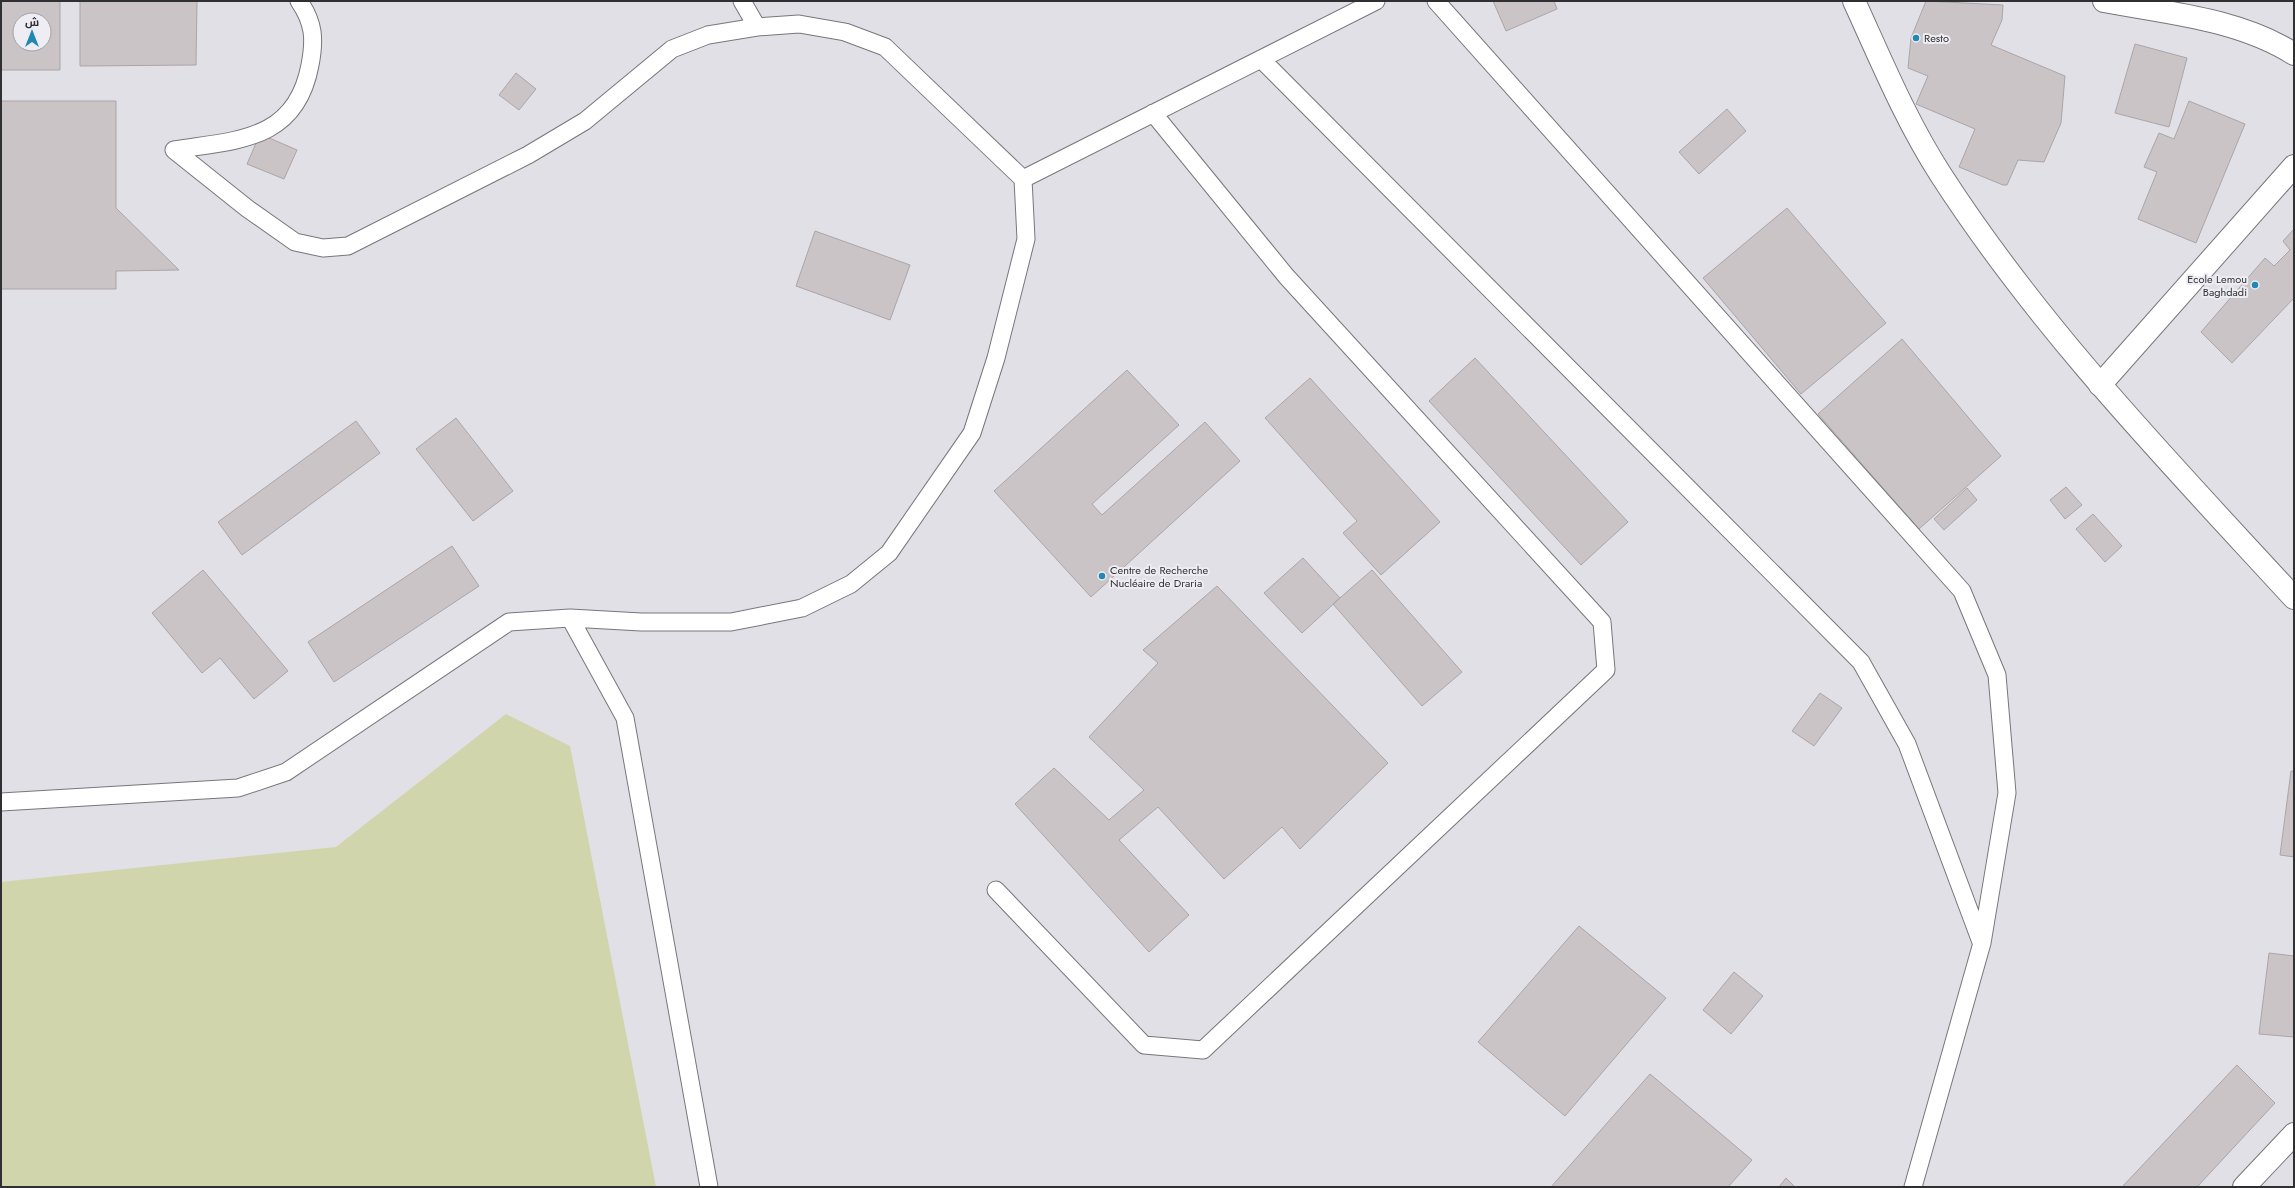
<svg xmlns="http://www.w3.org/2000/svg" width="2295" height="1188" font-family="Jost,Cairo,sans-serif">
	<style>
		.green { fill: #d0d5ab }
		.building { fill: #cac4c6; stroke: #aba5a8; fill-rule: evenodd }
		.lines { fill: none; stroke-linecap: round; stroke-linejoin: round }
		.lane-casing { stroke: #76777b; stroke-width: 19 }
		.street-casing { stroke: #76777b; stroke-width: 24 }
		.secondary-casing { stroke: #76777b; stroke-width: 24 }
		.lane { stroke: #fff; stroke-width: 17 }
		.street { stroke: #fff; stroke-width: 22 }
		.secondary { stroke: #fff; stroke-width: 22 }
		.poi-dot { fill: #2388b1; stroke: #ededf3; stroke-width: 1.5 }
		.labels { text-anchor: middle; stroke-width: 4; stroke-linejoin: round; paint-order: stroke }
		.poi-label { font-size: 11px; fill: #303033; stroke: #ededf3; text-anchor: start }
	</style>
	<rect width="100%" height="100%" fill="#e0e0e6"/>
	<path class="green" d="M506,714L570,746L656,1187H1V882L336,847Z"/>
	<path class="building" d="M1,1H60V70H1ZM20,20H44V44H20Z
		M80,1H197L196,65L80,66Z
		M1493,1H1554L1557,9L1506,31Z
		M1926,1L2003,5L2002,20L1991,45L2065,76L2061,123L2044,162L2018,160L2007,185H2003L1959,167L1975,129L1916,104L1928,76L1908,68L1911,38Z
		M2135,44L2187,58L2169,127L2115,113Z
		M516,73L536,89L519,110L499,95Z
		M1,101H116V208L179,270L116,271V289H1Z
		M2189,101L2245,124L2196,243L2138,219L2157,172L2144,167L2159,133L2174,139Z
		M1727,109L1746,131L1699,174L1679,152Z
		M260,134L297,150L284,179L247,164Z
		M1787,208L1886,323L1801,394L1703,278Z
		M2294,229V298L2232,363L2201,332L2265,258L2274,266L2290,250L2283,241Z
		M815,231L910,265L890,320L796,286Z
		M1902,339L2001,456L1919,529L1818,414Z
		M1475,358L1628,522L1581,565L1429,401Z
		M1127,370L1179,425L1092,504L1102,515L1205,422L1240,461L1091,597L994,491Z
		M1310,378L1440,522L1381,575L1343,533L1357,521L1265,418Z
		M456,418L513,491L473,521L416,449Z
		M356,421L380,453L242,555L218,522Z
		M2066,487L2082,505L2065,519L2050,500Z
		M1967,488L1977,500L1944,530L1934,519Z
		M2093,514L2122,546L2105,562L2076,529Z
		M452,546L479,586L334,682L308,642Z
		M1303,558L1340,598L1302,633L1264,593Z
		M203,570L288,671L254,699L220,658L202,673L152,613Z
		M1372,570L1462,672L1422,706L1333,604Z
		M1217,586L1388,763L1300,849L1282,827L1224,879L1158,807L1119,840L1189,915L1149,952L1015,804L1054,768L1109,820L1144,790L1089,737L1158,663L1143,650Z
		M1820,693L1842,708L1814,746L1792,731Z
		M2291,771H2294V857L2280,855Z
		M1579,926L1666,998L1565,1116L1478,1042Z
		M2269,953L2294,956V1037L2259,1034Z
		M1734,972L1763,996L1731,1034L1703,1010Z
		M2237,1065L2275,1103L2197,1187H2122Z
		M1650,1074L1752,1160L1728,1187H1551Z
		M1786,1178L1795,1187H1779Z"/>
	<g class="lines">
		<g class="lane-casing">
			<path id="lane" d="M742,1L757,27
				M1436,1L1962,591L1997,675L2007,793L1982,943L1913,1187
				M1261,59L1861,662L1907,744L1981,942
				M174,150C237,140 296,141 310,65C315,39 314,23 299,1
				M1023,179L1376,1
				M570,618L625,718L709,1187
				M1,802L238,788L286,772L509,622L570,618L641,622H731L802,608L851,584L889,553L972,433L996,358L1026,239L1023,179L885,47L845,32L799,24L757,27L708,35L672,49L585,121L528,155L348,246L323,248L295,242L248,209L174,150
				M996,890L1144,1045L1203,1050L1606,670L1602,622L1286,276L1153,113"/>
		</g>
		<g class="street-casing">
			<path id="street" d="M2100,385L2294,166
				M2244,1187L2294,1134"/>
		</g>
		<g class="secondary-casing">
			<path id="secondary" d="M1854,1C1881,60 1906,121 1941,175C2041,330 2170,463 2294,598
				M2104,1C2167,13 2239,19 2294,54"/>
		</g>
		<use href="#lane" class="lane"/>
		<use href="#street" class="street"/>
		<use href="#secondary" class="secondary"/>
	</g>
	<g class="poi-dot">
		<circle cx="1916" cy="38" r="4"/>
		<circle cx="2255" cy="285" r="4"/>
		<circle cx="1102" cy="576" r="4"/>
	</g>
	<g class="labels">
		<g class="poi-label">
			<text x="1924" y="42">Resto</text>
			<text x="2247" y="283" text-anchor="end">Ecole Lemou<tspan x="2247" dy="13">Baghdadi</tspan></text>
			<text x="1110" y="574">Centre de Recherche<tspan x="1110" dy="13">Nucléaire de Draria</tspan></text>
		</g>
	</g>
	<rect width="2295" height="1188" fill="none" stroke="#303033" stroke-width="4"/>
	<g transform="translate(32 32)"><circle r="19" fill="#ededf3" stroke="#a1a1a6"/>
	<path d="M0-3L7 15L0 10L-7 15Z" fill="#2388b1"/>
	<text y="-6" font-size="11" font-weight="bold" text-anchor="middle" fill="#303033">ش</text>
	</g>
</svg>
